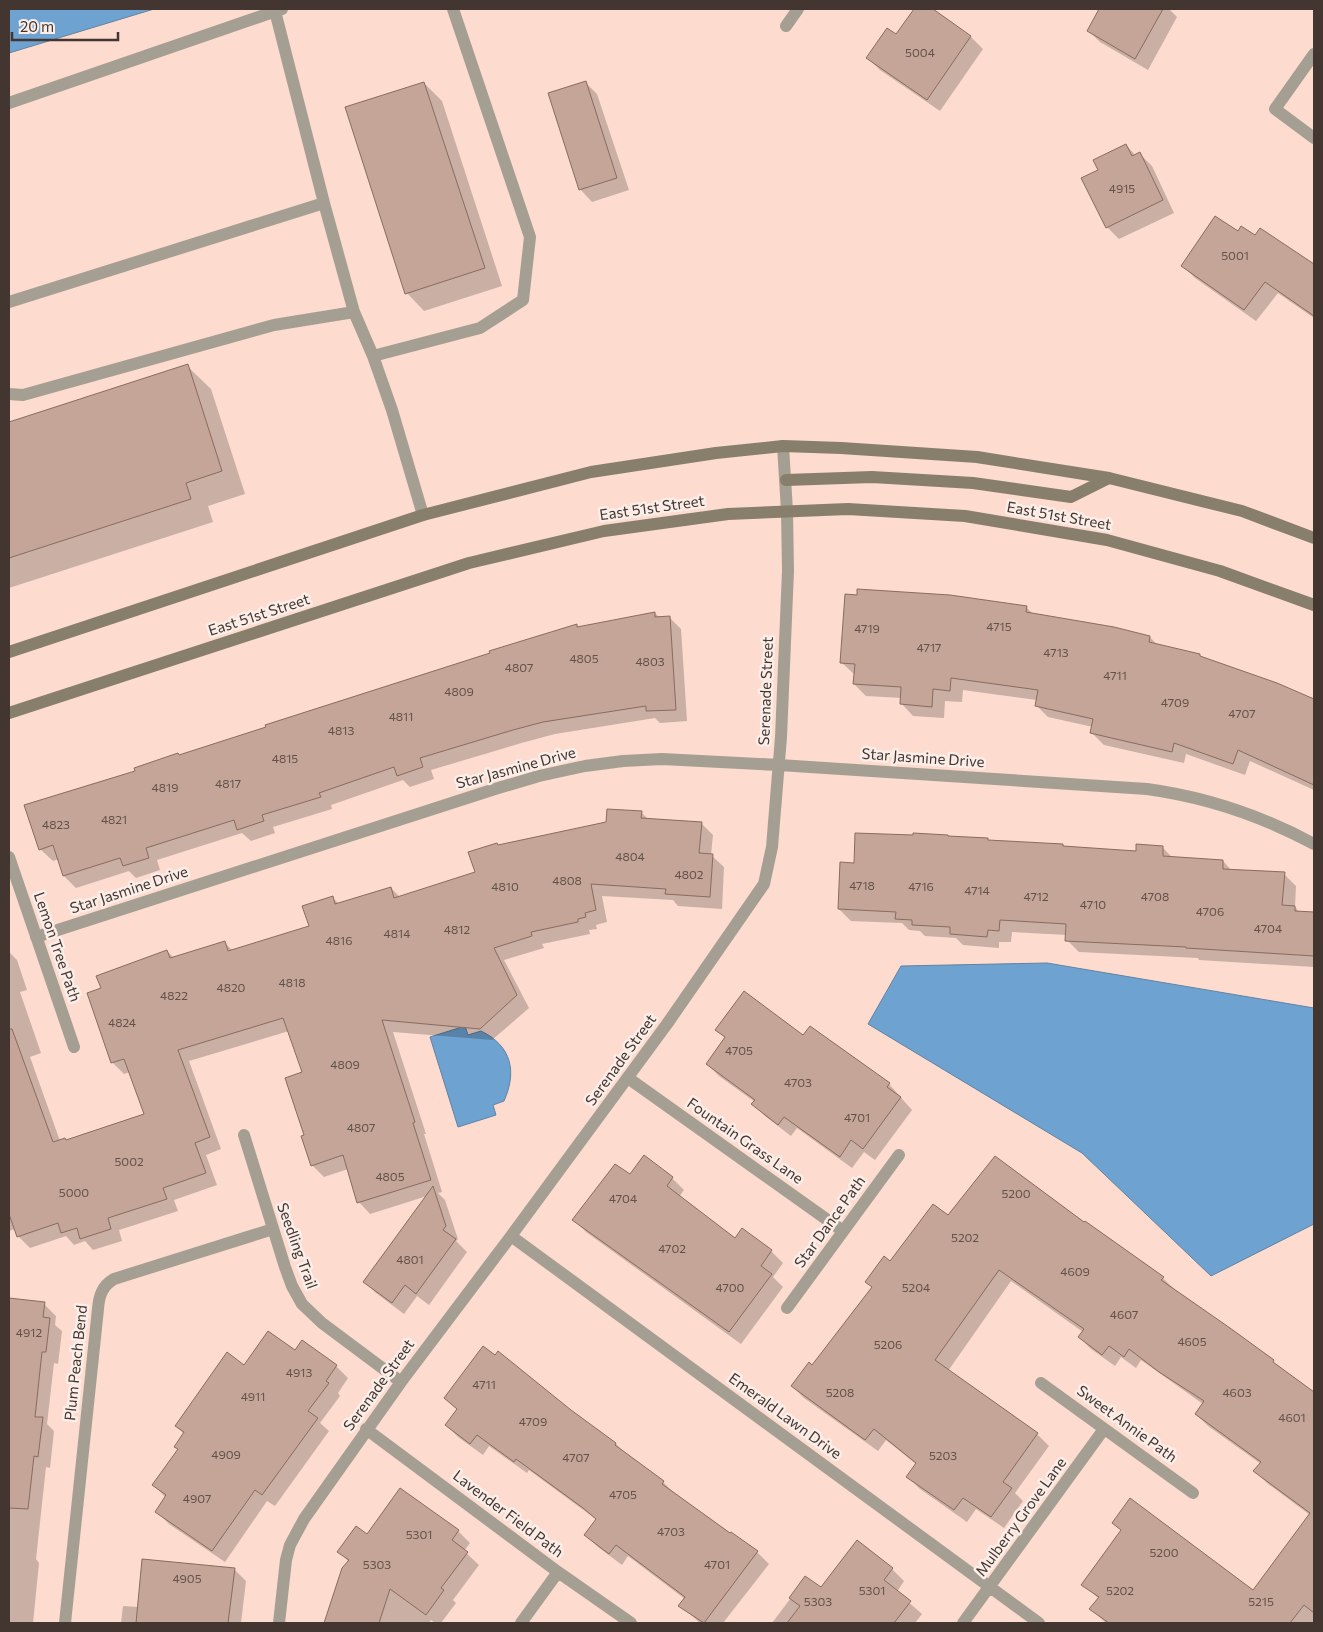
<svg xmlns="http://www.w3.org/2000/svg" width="1323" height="1632" font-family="Commissioner,sans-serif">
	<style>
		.water { fill: #6ea3d1; stroke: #6182a1 }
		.shadow { fill: #0003 }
		.building { fill: #c4a597; stroke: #896c5f }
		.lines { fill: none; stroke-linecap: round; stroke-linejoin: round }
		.lane { stroke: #a59f93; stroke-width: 12 }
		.street { stroke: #a59f93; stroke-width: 12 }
		.secondary { stroke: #877f6c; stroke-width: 12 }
		.labels { text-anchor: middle; stroke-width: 5; stroke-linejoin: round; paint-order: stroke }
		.number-label { font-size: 12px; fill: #63524a }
		.street-label { font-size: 15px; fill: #433631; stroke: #fbede8 }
	</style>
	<rect width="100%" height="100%" fill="#fddbce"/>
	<path class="water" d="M9,9H154L9,53Z
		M1047,963L1314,1008V1224L1211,1276L1082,1153L868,1024L901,966Z
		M465,1026L468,1035L481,1031C512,1046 517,1072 504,1101L493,1105L496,1115L458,1127L430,1037Z"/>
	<path class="shadow" d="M915,9H930L971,37L983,49L940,111L880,70L868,58L896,36Z
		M1100,9H1169L1177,17L1148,70L1100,42L1088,30Z
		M585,82L597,94L629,190L592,202L580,189Z
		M424,83L442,101L502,286L424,311L407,293Z
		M1126,145L1136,156L1140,154L1152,166L1174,213L1119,239L1107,227L1100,170Z
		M1260,229L1314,266V318L1278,293L1256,321L1195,278L1183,266L1238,233L1255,237Z
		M187,366L211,389L245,494L208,506L213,522L9,588V424Z
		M1026,607L1034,615L1150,637L1158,646L1200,656L1277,684L1314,700V790L1250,761L1245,775L1186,754L1184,763L1104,745L1092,733L1093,727L1048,717L1036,705L1037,700L963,690L962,702L945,701L944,718L913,716L901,703L902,698L866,696L854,684L855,675L841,662Z
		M655,613L660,618L669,617L681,629L687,721L660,723L655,718L555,734L525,742L431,770L434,779L410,787L403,780L331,805L332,809L273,827L275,833L251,841L242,833L157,860L160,870L136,878L129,871L76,888L64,876L59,859L53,861L40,849L137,771L576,625L579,628Z
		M641,812L648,819L701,823L713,835L711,855L724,867L722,909L678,906L673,900L602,896L607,922L596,925L597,929L589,930L590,934L542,944L544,948L504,960L529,1008L492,1040L393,1032L426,1134H424L442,1192L438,1193L445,1200L458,1239L456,1241L467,1252L429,1305L417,1296L404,1314L376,1293L364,1281L427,1196L370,1214L359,1202L348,1169L324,1177L312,1165L306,1135L303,1073L289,1031L189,1061L221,1149L206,1155L217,1185L174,1200L178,1211L119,1230L122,1241L93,1250L85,1241L74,1245L66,1236L30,1248L18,1236L15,1229L9,1231V952L17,960L27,990L20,992L41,1053L30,1057L60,1141H67L145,1115L130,1072L124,1074L112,1062L103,989L167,951L174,958L224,942L233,951L311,927L332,897L339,904L391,888L400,897L476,873L499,846L607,823Z
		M950,838L988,840L990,842L1063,845L1066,848L1137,852L1163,848L1173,858L1223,861L1232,871L1284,874L1296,886L1295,907L1300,913L1314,914V967L1199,960L1198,958L1079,952L1067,940V935L1012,932L1011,942H999V948L963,945L956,938L925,936L920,931L909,930L902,923L851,921L839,909L855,864Z
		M810,1028L889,1084L912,1110L875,1160L864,1152L852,1168L797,1128L791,1136L765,1116L753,1104L755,1102L719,1076L707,1064L726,1039L717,1030L804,1036Z
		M644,1157L672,1178L684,1190L679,1197L735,1240L742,1230L771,1251L783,1263L773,1277L783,1287L741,1344L586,1232L574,1220L630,1176Z
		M949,1217L1085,1224L1163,1278L1175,1290L1314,1393V1623H1106L1091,1609L1099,1599L1083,1584L1122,1531L1114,1523L1253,1592L1310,1515L1267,1483L1255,1471L1261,1464L1208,1426L1196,1414L1203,1404L1141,1360L1136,1368L1121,1357L1115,1366L1091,1349L1079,1337L1083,1332L1011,1281L948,1371L1037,1434L1049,1446L1015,1493L1023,1501L1004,1528L976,1509L967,1522L920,1489L908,1477L916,1464L886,1440L878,1451L804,1398L792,1386L812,1367L891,1263Z
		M9,1299L44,1304L56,1316L55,1325L62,1331L58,1364L54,1363L47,1424L54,1431L50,1468L46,1467L36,1559L39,1563L33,1623H9Z
		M302,1342L336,1366L348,1378L338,1393L340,1396L320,1423L329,1431L275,1506L267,1501L225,1562L169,1524L157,1512L166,1498L154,1485L179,1450L184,1434L176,1426L244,1366L295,1352Z
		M446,1398L570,1411L616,1444L628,1456L663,1482L675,1494L757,1552L769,1564L723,1623H700L680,1605L685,1599L628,1556L622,1565L598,1547L586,1535L597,1520L529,1470L527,1473L489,1446L483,1455L458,1437L446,1425L458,1410Z
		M458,1531L470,1543L464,1551L479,1565L453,1600L456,1603L441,1623H435L431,1620L429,1623H326L343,1569L349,1562L339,1552L367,1536Z
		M857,1542L892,1569L904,1581L897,1592L922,1614L915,1623H772L806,1578L821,1589Z
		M234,1569L246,1581L241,1623H121L123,1606L139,1607Z"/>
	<path class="building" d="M914,9H933L971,36L927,100L866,58L887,28L896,34Z
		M1099,9H1163L1135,59L1087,31Z
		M586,81L617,178L579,190L548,93Z
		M424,82L485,268L405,294L345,107Z
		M1126,144L1132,156L1140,152L1163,200L1106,228L1081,178L1098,170L1093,160Z
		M1215,216L1238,231L1241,226L1255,235L1260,228L1314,264V316L1265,282L1244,310L1181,266Z
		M188,364L222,471L186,483L191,499L9,558V422Z
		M857,589L950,595L1027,606L1026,612L1114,627L1150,636L1149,642L1200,654V656L1277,683L1314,699V785L1238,750L1233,764L1174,743L1172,752L1090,733L1093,719L1035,706L1038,690L951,678L950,691L933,689L932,707L900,704L901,687L853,684L855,664L840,663L845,594L857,595Z
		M655,612V617L670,616L676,710L646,711V706L543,722L513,730L420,758L423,767L397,776L394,767L319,793L321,797L262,815L264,821L237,830L234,820L146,848L149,858L123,866L120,858L63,876L53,845L39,850L24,805L135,771L134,768L178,753L179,755L266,727L265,725L490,653L489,651L577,624V627Z
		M607,809L642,811L641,818L702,822L699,853L713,854L710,897L665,894L666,889L591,884L596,910L585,913L586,917L578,919V922L531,932L532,936L494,948L517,995L480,1029L382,1020L415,1122L413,1123L431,1180L357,1203L343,1155L311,1166L301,1136L304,1135L285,1078L302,1072L283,1018L178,1050L210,1137L195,1143L206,1173L163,1188L167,1199L108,1218L111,1229L80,1239L77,1228L61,1233L58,1223L17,1237L9,1214V1029H12L53,1142L65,1138L66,1140L144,1114L124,1059L111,1063L87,993L101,988L96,976L167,950L170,958L225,941L228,951L309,926L302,906L333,896L335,904L391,887L394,898L475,872L468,852L497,843L498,845L606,822Z
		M855,833L913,835V833L948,835V836L988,838V840L1063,844V846L1136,851V844L1163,846V856L1223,860V869L1285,872L1282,905L1295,906V911L1314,912V956L1186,948V947L1065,941L1066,924L1000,920L999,931L988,930L987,937L950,934V927L912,925V920L895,919L896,912L838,909L840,862L854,863Z
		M744,991L803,1035L810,1026L890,1083L887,1087L901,1097L863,1149L851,1140L840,1157L784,1117L778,1125L751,1104L755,1100L706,1064L725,1037L715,1030Z
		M644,1155L673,1177L667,1186L735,1238L742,1228L772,1250L761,1266L772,1274L729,1332L572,1220L615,1164L630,1174Z
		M995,1156L1084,1222L1085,1221L1164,1277L1161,1280L1230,1328L1274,1360L1273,1362L1314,1392V1613L1304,1605L1290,1623H1109L1089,1609L1099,1597L1081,1585L1121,1530L1112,1523L1130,1498L1253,1590L1310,1513L1253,1471L1261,1462L1195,1414L1204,1401L1159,1372L1129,1349L1124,1357L1109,1346L1102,1355L1078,1337L1084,1329L999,1270L935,1360L1038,1433L1003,1482L1012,1488L991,1517L963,1498L954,1510L906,1477L916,1463L874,1429L865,1440L791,1386L809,1362L812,1365L872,1287L865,1282L884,1256L890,1261L933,1204L948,1215Z
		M433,1186L446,1226L443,1230L456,1239L416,1294L405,1285L392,1303L363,1282Z
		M9,1298L45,1302L43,1317L50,1318L46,1352H42L35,1417H43L38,1457L34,1456L28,1509L9,1508Z
		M268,1331L295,1350L302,1340L337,1365L326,1381L329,1383L308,1411L318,1418L262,1495L255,1490L212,1551L155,1512L166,1495L152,1485L178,1449L174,1447L184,1432L175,1426L227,1352L244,1365Z
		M483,1346L495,1355L498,1351L571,1410L616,1443L615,1445L664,1481L662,1484L730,1533L731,1532L758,1551L704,1623L678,1606L685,1597L616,1545L609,1554L584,1535L596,1519L583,1508L516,1459L514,1462L477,1435L470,1444L445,1425L457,1409L444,1398Z
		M400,1488L459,1530L452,1540L468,1552L441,1588L444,1590L426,1615L390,1589L379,1623H324L342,1568L349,1560L337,1552L356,1526L367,1534Z
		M857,1540L893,1568L884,1580L911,1601L894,1623H787L800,1606L789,1598L805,1576L821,1587Z
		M142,1559L235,1568L228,1623H136Z"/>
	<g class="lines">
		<path class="lane" d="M275,11L324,203L354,312L373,356
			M9,103L282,9
			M9,302L324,203
			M9,394L23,395L274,325L354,312
			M423,515L392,410L373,356L480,328L523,300L530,237L453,9"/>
		<path class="street" d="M786,26L798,9
			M1314,54L1275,109L1314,138
			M9,857L74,1047
			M36,937L495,789L539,776L585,766L623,761L662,759L779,765L1147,789C1206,797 1262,816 1314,844
			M628,1078L843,1231
			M244,1135L285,1267L292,1286L302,1304L322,1323L401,1382
			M511,1236L1039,1623
			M787,1308L899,1155
			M1041,1383L1193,1493
			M366,1429L558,1572L631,1623
			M65,1623L98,1309C99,1296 102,1286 114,1279L273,1229
			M279,1623L286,1560L290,1545L304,1519L401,1382L511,1236L667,1024L764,884L772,847L781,737L788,571L787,511L783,446
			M521,1623L558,1572
			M963,1623L1104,1429"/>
		<path class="secondary" d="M786,480L872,477L973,483L1071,497L1109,478
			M9,652L423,515L591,472L716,453L783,446L841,448L977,457L1109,478L1242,511L1314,538
			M9,713L469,563L604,531L728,514L848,509L965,516L1107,540L1220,571L1314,605"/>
	</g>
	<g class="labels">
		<g class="number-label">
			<text x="920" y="57">5004</text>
			<text x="1122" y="193">4915</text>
			<text x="1235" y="260">5001</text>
			<text x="999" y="631">4715</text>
			<text x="867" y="633">4719</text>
			<text x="929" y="652">4717</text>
			<text x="1056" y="657">4713</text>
			<text x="584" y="663">4805</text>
			<text x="650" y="666">4803</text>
			<text x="519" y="672">4807</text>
			<text x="1115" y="680">4711</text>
			<text x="459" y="696">4809</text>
			<text x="1175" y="707">4709</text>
			<text x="1242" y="718">4707</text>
			<text x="401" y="721">4811</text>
			<text x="341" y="735">4813</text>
			<text x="285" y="763">4815</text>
			<text x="228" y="788">4817</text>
			<text x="165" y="792">4819</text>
			<text x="114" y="824">4821</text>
			<text x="56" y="829">4823</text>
			<text x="630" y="861">4804</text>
			<text x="689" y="879">4802</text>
			<text x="567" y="885">4808</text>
			<text x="862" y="890">4718</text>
			<text x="505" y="891">4810</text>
			<text x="921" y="891">4716</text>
			<text x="977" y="895">4714</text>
			<text x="1036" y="901">4712</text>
			<text x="1155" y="901">4708</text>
			<text x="1093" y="909">4710</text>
			<text x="1210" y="916">4706</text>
			<text x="1268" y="933">4704</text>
			<text x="457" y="934">4812</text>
			<text x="397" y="938">4814</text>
			<text x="339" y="945">4816</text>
			<text x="292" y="987">4818</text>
			<text x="231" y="992">4820</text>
			<text x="174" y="1000">4822</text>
			<text x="122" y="1027">4824</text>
			<text x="739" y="1055">4705</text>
			<text x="345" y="1069">4809</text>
			<text x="798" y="1087">4703</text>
			<text x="857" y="1122">4701</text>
			<text x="361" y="1132">4807</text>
			<text x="129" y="1166">5002</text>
			<text x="390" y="1181">4805</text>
			<text x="74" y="1197">5000</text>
			<text x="1016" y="1198">5200</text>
			<text x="623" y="1203">4704</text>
			<text x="965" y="1242">5202</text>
			<text x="672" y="1253">4702</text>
			<text x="410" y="1264">4801</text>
			<text x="1075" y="1276">4609</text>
			<text x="730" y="1292">4700</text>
			<text x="916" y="1292">5204</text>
			<text x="1124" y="1319">4607</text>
			<text x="29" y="1337">4912</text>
			<text x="1192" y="1346">4605</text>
			<text x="888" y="1349">5206</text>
			<text x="299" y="1377">4913</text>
			<text x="484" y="1389">4711</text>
			<text x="840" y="1397">5208</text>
			<text x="1237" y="1397">4603</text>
			<text x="253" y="1401">4911</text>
			<text x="1292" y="1422">4601</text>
			<text x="533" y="1426">4709</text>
			<text x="226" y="1459">4909</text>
			<text x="943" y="1460">5203</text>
			<text x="576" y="1462">4707</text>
			<text x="623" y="1499">4705</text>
			<text x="197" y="1503">4907</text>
			<text x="671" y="1536">4703</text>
			<text x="419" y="1539">5301</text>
			<text x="1164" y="1557">5200</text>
			<text x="377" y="1569">5303</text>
			<text x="717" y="1569">4701</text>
			<text x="187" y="1583">4905</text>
			<text x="872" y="1595">5301</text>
			<text x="1120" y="1595">5202</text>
			<text x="818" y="1606">5303</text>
			<text x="1261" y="1606">5215</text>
		</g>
		<g class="street-label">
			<text transform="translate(652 508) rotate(-8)" y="5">East 51st Street</text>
			<text transform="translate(1059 516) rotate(10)" y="5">East 51st Street</text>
			<text transform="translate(259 615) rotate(-18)" y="5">East 51st Street</text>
			<text transform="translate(766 691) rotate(-88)" y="5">Serenade Street</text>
			<text transform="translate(923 758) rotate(4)" y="5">Star Jasmine Drive</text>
			<text transform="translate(516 768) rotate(-15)" y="5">Star Jasmine Drive</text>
			<text transform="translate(129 890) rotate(-18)" y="5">Star Jasmine Drive</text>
			<text transform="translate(57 947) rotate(71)" y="5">Lemon Tree Path</text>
			<text transform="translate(621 1060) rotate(-54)" y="5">Serenade Street</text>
			<text transform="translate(745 1141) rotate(35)" y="5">Fountain Grass Lane</text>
			<text transform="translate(830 1222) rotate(-54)" y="5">Star Dance Path</text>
			<text transform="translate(297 1246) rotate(70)" y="5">Seedling Trail</text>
			<text transform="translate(76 1363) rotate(-84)" y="5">Plum Peach Bend</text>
			<text transform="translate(379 1385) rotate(-54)" y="5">Serenade Street</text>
			<text transform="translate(785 1416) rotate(36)" y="5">Emerald Lawn Drive</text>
			<text transform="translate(1127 1424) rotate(36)" y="5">Sweet Annie Path</text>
			<text transform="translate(508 1514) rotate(37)" y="5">Lavender Field Path</text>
			<text transform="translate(1021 1517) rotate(-54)" y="5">Mulberry Grove Lane</text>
		</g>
	</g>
	<rect width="1323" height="1632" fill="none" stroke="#433631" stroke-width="20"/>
	<path d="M12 32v8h106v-8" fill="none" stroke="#433631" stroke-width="2.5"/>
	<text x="20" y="32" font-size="15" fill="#433631" stroke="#fbede8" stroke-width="4" paint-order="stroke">20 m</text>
</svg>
